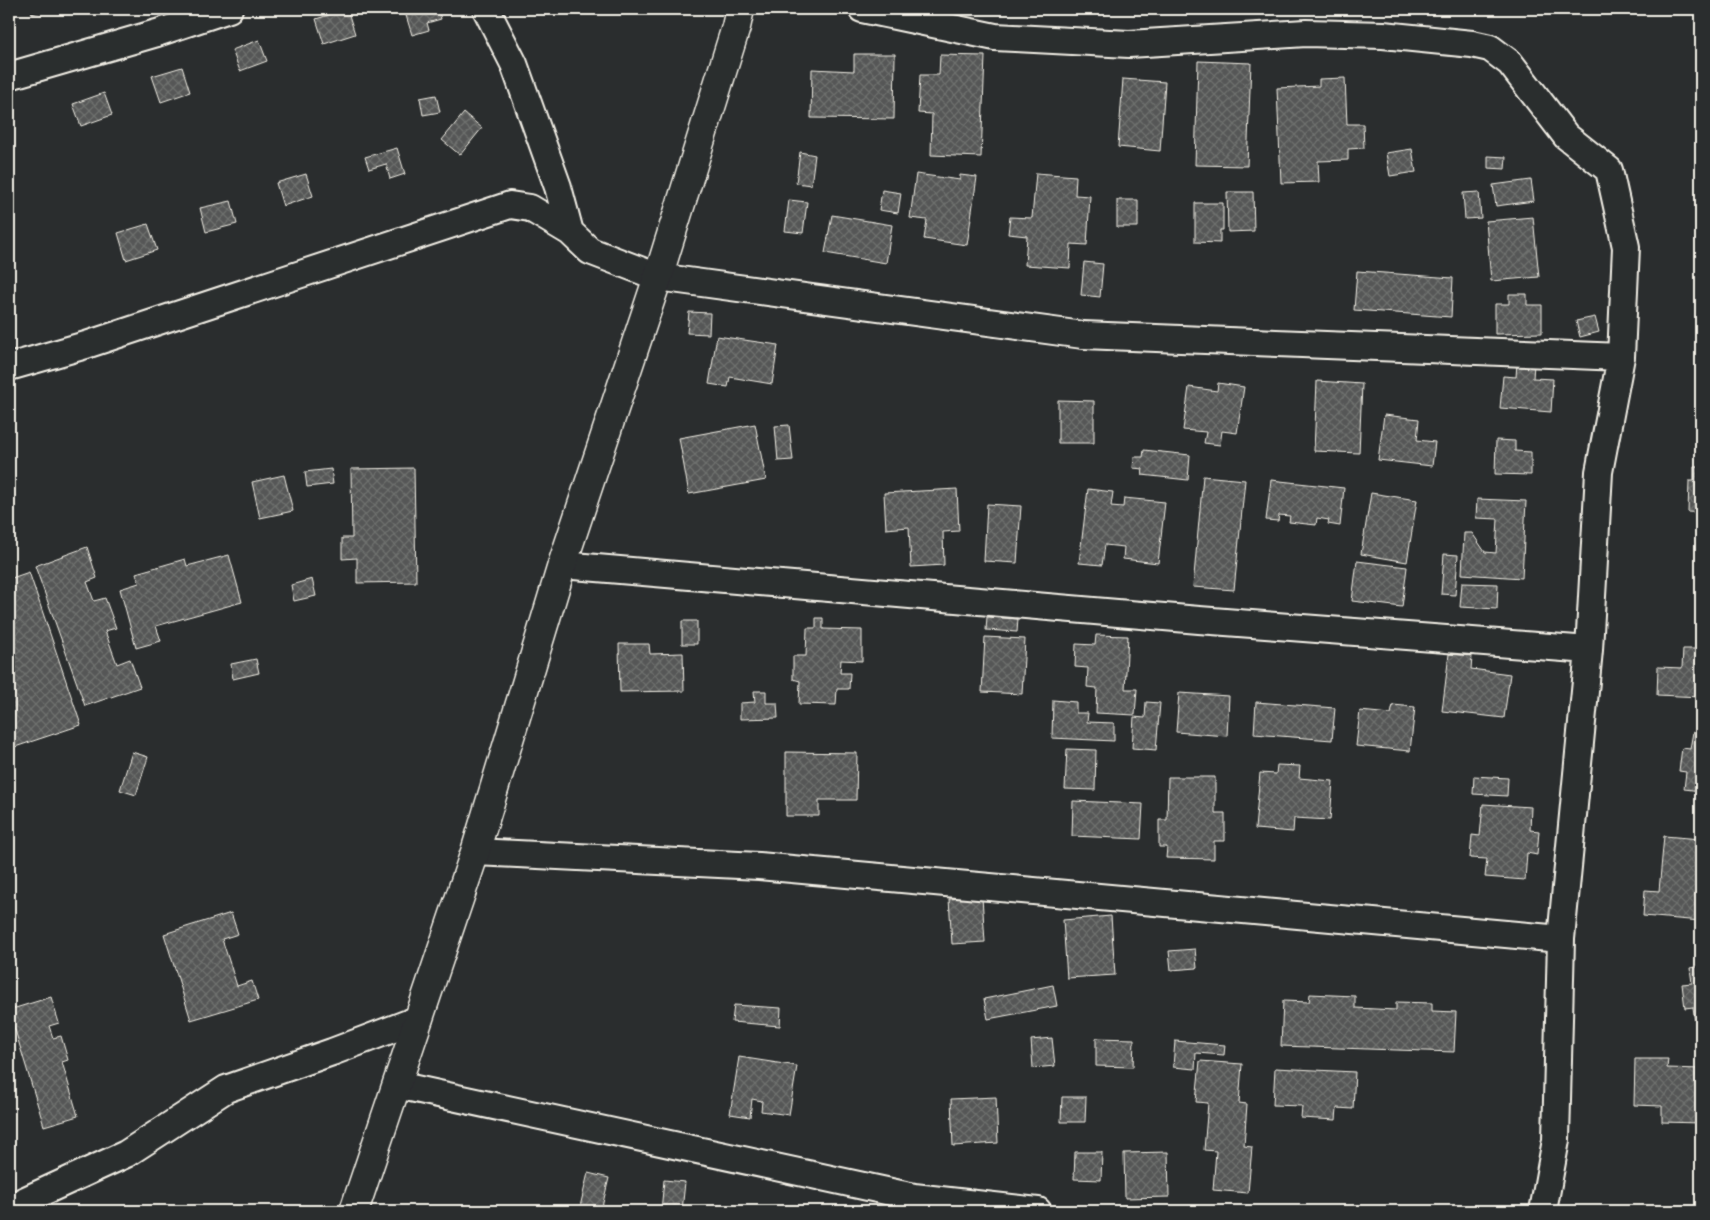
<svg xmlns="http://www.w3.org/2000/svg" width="1710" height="1220" font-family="Delius,sans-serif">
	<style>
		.building { fill: url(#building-cross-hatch); stroke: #f4f1e8 }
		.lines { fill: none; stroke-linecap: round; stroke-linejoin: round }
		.street-casing { stroke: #f4f1e8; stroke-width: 30 }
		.secondary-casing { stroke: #f4f1e8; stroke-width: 31 }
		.street { stroke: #2a2d2e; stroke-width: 26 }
		.secondary { stroke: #2a2d2e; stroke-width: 28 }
	</style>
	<defs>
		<pattern id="building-cross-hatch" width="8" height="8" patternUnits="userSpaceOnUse" patternTransform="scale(1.25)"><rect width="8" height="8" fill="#555756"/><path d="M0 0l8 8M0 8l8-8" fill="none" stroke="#6e706e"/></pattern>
	</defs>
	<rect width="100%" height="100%" fill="#2a2d2e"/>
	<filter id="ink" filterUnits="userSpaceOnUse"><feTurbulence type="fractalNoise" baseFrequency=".02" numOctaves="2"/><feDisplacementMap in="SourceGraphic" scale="10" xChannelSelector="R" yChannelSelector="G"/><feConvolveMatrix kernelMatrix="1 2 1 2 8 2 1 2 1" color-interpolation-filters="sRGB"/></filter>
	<g filter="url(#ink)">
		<path class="building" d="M31,9H48L32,14Z
			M347,9L355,34L324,44L316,19Z
			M404,9H438L441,19L427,23L429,30L412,35Z
			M259,40L267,61L240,71L232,50Z
			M854,54H895L894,119L811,118L812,69L854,71Z
			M940,55L985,56L981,157L931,155L932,114L918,113L920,75H939Z
			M1198,61L1251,63L1247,166L1195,165Z
			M182,67L190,92L161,102L152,76Z
			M1701,71V97L1697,72Z
			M1345,78L1347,124H1363L1364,148L1348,149V160L1318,161L1319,182L1281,183L1277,88L1319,86V79Z
			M1123,79L1165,82L1160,151L1118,147Z
			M104,93L112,115L81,126L73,104Z
			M436,95L440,112L423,115L420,98Z
			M464,113L482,128L460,155L442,140Z
			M397,148L405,174L390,179L386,164L369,169L365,157Z
			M1412,149L1416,172L1390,176L1386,153Z
			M800,152L815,155L811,185L796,183Z
			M1488,156L1506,157L1505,169L1488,168Z
			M1036,173L1076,176L1075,195L1090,196L1087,245L1071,244L1070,268L1025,265L1027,236L1008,234L1010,217L1032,218Z
			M306,174L313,196L283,206L276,183Z
			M916,174L960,180V175L977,177L967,245L924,239L927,220L910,218Z
			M1531,180L1534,201L1496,206L1493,185Z
			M882,190L901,193L898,213L879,210Z
			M1227,192H1253L1254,231L1228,232Z
			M1479,192L1481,218L1465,219L1463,193Z
			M789,200L807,202L803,233L785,231Z
			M1117,200H1138V227H1117Z
			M231,201L237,224L206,232L200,208Z
			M1195,203H1223V230H1220V243L1195,242Z
			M832,215L892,225L886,263L825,253Z
			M1533,217L1539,277L1491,281L1486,221Z
			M148,224L157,250L126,260L118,233Z
			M1084,262L1103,264L1100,297L1081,295Z
			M1357,271L1453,278L1451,317L1354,310Z
			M1509,294H1527V305H1542V333L1495,334V304H1509Z
			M689,312L710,313L709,334L687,333Z
			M1595,317L1599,332L1580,337L1576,321Z
			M717,336L778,345L772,384L730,377L728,387L709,384Z
			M1517,363L1534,364L1533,378L1553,379L1551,412L1500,408L1503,376L1516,377Z
			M1317,381L1362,384L1359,453L1314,451Z
			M1218,383L1244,387L1237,433L1222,431L1220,445L1204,443L1206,432L1183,430L1189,387L1217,391Z
			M1058,400L1094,401V443H1058Z
			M1384,415L1419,419L1417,440L1435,442L1432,466L1378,460Z
			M755,424L766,480L689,494L679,438Z
			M789,425L793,460L778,461L775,426Z
			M1496,440L1515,441V451L1531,452V475L1495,474Z
			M1144,450L1190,455L1188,480L1142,475L1143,469L1133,468L1134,457H1143Z
			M1694,467H1701V513L1688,512L1689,481H1694Z
			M414,468L416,582L357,583V558L342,559V538H352L351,469Z
			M331,469L333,484L307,487L305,472Z
			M284,475L293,511L260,518L252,482Z
			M1203,476L1245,480L1234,590L1193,587Z
			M1271,480L1344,488L1340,526L1328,524L1329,520L1317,518L1316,525L1289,522L1290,516L1279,515L1278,521L1266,520Z
			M957,489L959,531L943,532L944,565L911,567L909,527L886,529L884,493Z
			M1088,489L1113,492L1111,506L1123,507L1124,498L1165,502L1158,563L1123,559L1124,547L1105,545L1102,565L1079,563Z
			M1371,493L1417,500L1407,562L1361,554Z
			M1477,499L1526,501L1522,578L1462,574L1464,533H1472L1485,552L1496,553L1498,519L1476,518Z
			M987,504L1021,506L1017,563L984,561Z
			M87,547L97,578L87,582L94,601L105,598L116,628L105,631L117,664L130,659L140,687L85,706L35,566Z
			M1444,554L1458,555L1455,595L1441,594Z
			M229,555L242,602L156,626L161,641L136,648L120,589L139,583L136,573L185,559L187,566Z
			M1357,561L1407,567L1402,607L1352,601Z
			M29,572L81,725L9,749V579Z
			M312,579L316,596L294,601L291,585Z
			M1462,583L1498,584L1497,609L1460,607Z
			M987,617L1018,619L1017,632L986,630Z
			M816,618H823V629L862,630V661L841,660L840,673H850L849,689H837L836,705L799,704L800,681L793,679V656H806L807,628H816Z
			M682,621H697V644H682Z
			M1096,635L1128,636L1125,689H1137L1135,715L1096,713L1097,688L1087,687L1088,668L1075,667L1076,644L1095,645Z
			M985,637L1025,639L1022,694L982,692Z
			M619,644H649L650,654L683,653L684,691L620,692Z
			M1683,649H1701V697L1657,695L1658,667L1682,668Z
			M1449,654L1472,656L1471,669L1510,674L1504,718L1442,711Z
			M256,659L259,673L233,679L231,664Z
			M754,691H766V703H777L778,718L740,719V703L755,702Z
			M1179,693L1229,696L1227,736L1176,732Z
			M1053,700L1076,702V713H1088L1087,722L1114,723V741L1052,738Z
			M1146,702L1160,703L1156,750L1132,748L1134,717L1145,718Z
			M1256,702L1335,708L1332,740L1254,734Z
			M1393,705L1415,707L1410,751L1356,746L1360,711L1391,714Z
			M1693,732L1701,733V791L1684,789L1686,772L1679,771L1682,748L1690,749Z
			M1067,749L1096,750L1095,790L1065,789Z
			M132,752L148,757L136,795L120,790Z
			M786,752L857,753L856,800H819V816H786Z
			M1277,765L1300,766L1299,778L1333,781L1330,820L1294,818L1293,832L1255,829L1260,773L1276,774Z
			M1474,776L1508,778L1507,796L1473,794Z
			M1168,777H1215V813H1225V841H1214V859L1166,858L1167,847H1159V820H1167Z
			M1073,801L1143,804L1141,839L1072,836Z
			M1483,804L1531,807L1530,830L1539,831L1537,855L1527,853L1525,880L1485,877L1487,859L1470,858L1472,835L1480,836Z
			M1664,836L1701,839V921L1643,916L1645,890L1659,891Z
			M982,897L985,942L952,944L949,899Z
			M231,913L238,934L222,939L237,986L252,981L258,1000L191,1020L164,934Z
			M1111,916L1115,975L1067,978L1063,920Z
			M1195,949L1197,968L1171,970L1169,951Z
			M1701,966V1035L1697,1036L1693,1007L1685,1008L1682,984L1692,983L1690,968Z
			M1053,985L1057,1006L988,1019L984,999Z
			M1310,994L1355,996V1008L1396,1010V1002L1432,1003V1011L1456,1012L1454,1052L1281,1046L1283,1001L1309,1002Z
			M51,997L59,1023L49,1026L53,1038L61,1036L68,1060L62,1062L78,1116L44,1126L9,1010Z
			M734,1005L781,1008L780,1026L732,1022Z
			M1052,1038L1055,1066L1033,1068L1031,1040Z
			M1096,1038L1134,1039L1133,1067L1096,1066Z
			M1175,1041L1225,1045L1224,1055L1196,1053L1195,1069L1173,1067Z
			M739,1057L797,1066L789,1115L761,1111L762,1101L752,1099L750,1117L730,1114Z
			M1635,1059H1668L1667,1068L1701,1069V1123L1662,1122V1106L1634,1105Z
			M1200,1061L1242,1064L1239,1103L1247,1104L1244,1146L1252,1147L1248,1193L1213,1190L1216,1151L1204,1150L1208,1103L1196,1102Z
			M1275,1068L1355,1072L1353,1109L1337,1108L1336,1120L1301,1118L1302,1106L1273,1105Z
			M996,1097L998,1143L953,1146L951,1099Z
			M1062,1097H1086L1085,1122H1061Z
			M1075,1152H1102L1101,1180L1074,1179Z
			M1168,1152L1169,1197L1125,1198L1124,1153Z
			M588,1173L609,1178L601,1211H579Z
			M664,1180L685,1182L682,1211H661Z"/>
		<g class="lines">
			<g class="street-casing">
				<path id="street" d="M486,9L514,64L558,187L570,232
					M862,9L995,37L1129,44L1306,33L1383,35L1472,44L1490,48L1510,63L1566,136L1609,170L1626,247L1621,357L1599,472L1589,650L1561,939L1556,1140L1543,1211
					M9,76L157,33L229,9
					M9,367L86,345L510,205L530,208L570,232L590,251L658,277L1083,335L1621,357
					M562,565L1199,620L1589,650
					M475,852L759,866L1561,939
					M397,1085L914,1197L1038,1211
					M9,1210L19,1203L126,1154L226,1089L332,1052L419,1019"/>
			</g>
			<g class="secondary-casing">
				<path id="secondary" d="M354,1211L475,852L562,565L658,277L736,27L740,9"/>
			</g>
			<use href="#street" class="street"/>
			<use href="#secondary" class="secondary"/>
		</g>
	</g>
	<rect width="1710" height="1220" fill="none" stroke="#2a2d2e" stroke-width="30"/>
	<rect x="15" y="15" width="1680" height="1190" fill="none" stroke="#f4f1e8" stroke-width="2" filter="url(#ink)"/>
</svg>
